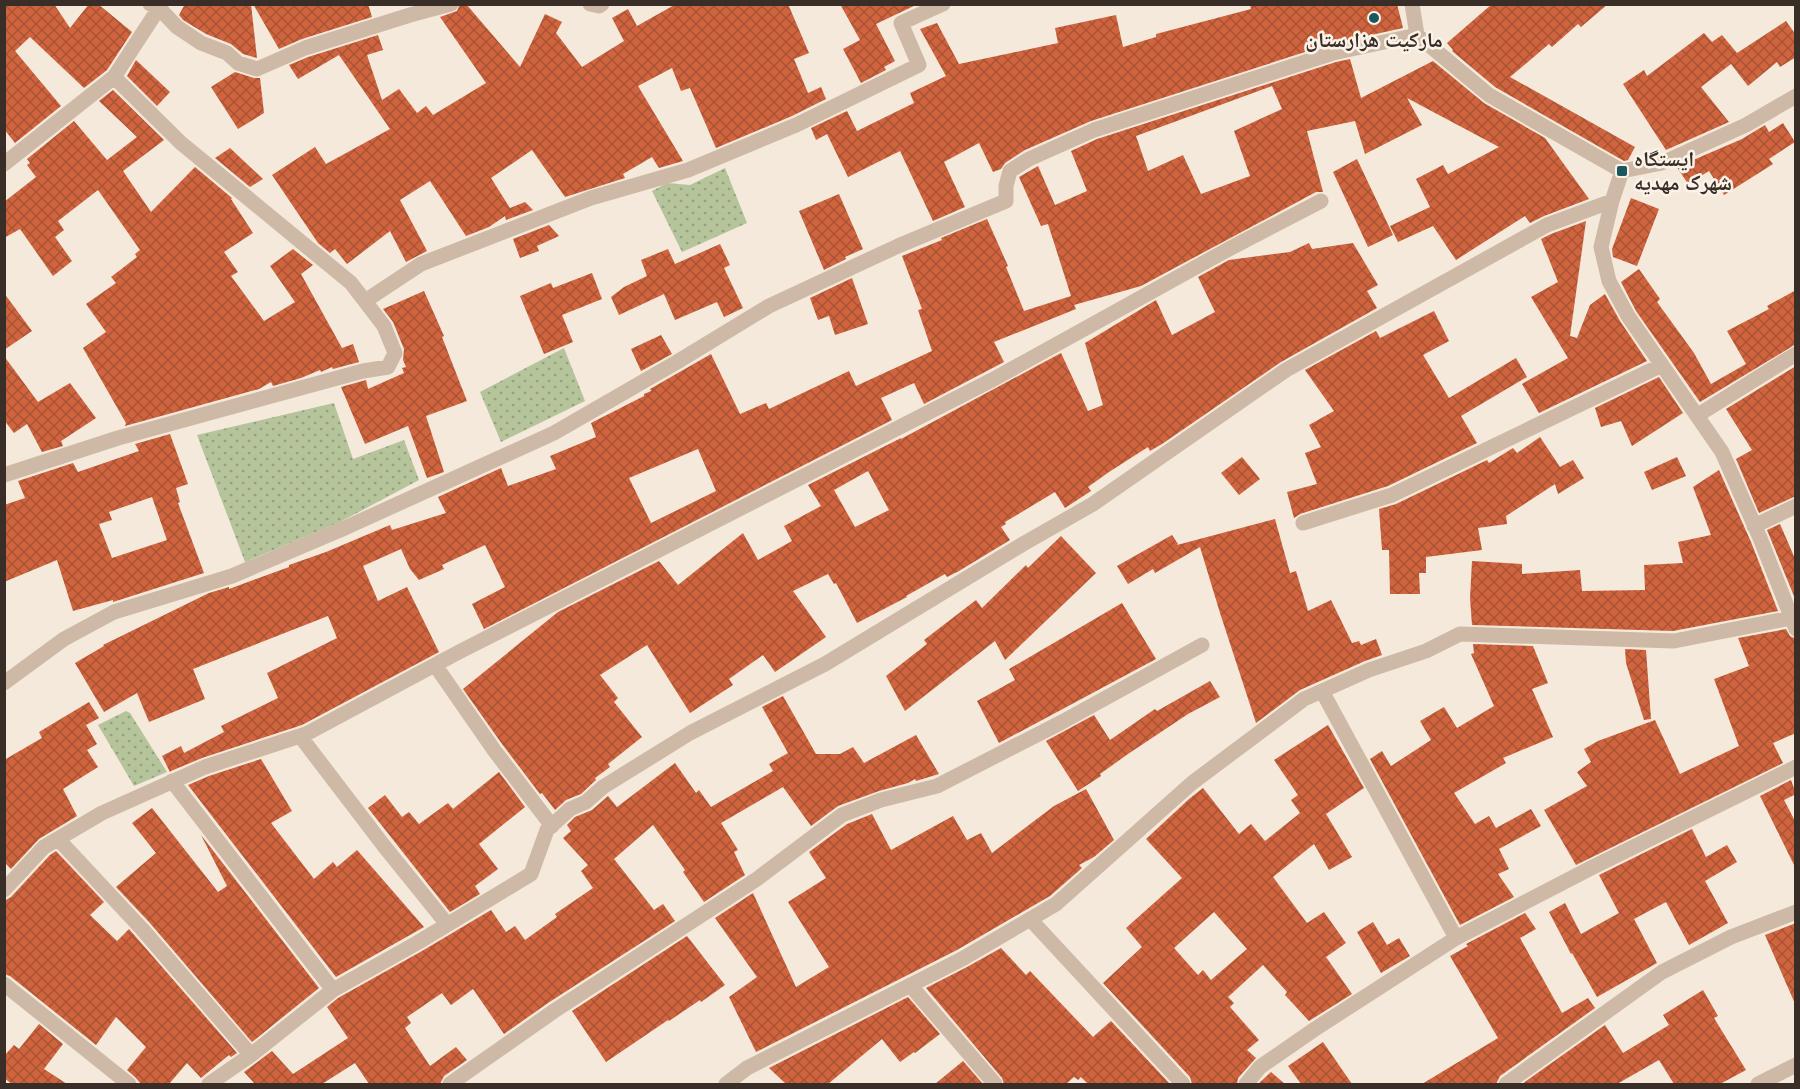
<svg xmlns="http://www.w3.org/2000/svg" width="1800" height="1089" font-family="'Nunito Sans','Noto Naskh Arabic',sans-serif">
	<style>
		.grass { fill: url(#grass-dots) }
		.building { fill: url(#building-cross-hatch); fill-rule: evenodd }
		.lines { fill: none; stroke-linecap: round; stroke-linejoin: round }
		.minor { stroke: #cdb9a6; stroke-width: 15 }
		.poi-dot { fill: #19585e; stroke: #fbf3e8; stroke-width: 2 }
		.labels { text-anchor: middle; stroke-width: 5; stroke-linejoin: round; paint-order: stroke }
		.poi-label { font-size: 21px; font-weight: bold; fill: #392d28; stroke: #fbf3e8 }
	</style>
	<defs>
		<pattern id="grass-dots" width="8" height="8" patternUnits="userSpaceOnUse" patternTransform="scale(1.5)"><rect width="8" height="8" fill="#b5c49a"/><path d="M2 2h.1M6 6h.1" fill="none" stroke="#94a07e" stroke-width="1.8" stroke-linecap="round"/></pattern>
		<pattern id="building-cross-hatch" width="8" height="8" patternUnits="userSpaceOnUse" patternTransform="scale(1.5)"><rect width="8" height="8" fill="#d0643e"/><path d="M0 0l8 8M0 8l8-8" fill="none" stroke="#aa5334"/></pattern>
	</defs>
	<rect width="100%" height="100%" fill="#f4e9db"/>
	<path class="grass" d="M725,168L747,223L682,252L652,191L667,183L690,185Z
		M564,348L585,401L501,442L480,392Z
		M334,403L353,459L404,440L419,480L340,522L245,562L197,435Z
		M126,711L130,713L167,772L134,786L98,725Z"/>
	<path class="building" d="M4,4H54L70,28L89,4H98L132,32L107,70L84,88L30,37L15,51L61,106L15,143L4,129Z
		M185,4H251L257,58L243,54L231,44L206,34L183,20L179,15Z
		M253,4H368L372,17L302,39L279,49Z
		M460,4H466L520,67L545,14L562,22L556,33L582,67L624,41L612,18L628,9L637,26L676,4H788L809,53L794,59L808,93L821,87L826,99L792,116L716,148L690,88L681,91L672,68L638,86L683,161L659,168L652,157L623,174L625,178L565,197L532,150L491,178L510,208L525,202L533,210L506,220L505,216L489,227L466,236L430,181L400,200L427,251L406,262L390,231L347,264L335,249L330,253L318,243L272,175L315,147L326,164L390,129L339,55L298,79L289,65L308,57L378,35L383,50L367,55L382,100L399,89L417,113L426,106L433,115L486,83L440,17L457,11Z
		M840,4H918L876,24L895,61L884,67L886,70L861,83L843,49L860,40Z
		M1250,4H1397L1403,28L1330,44L1091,121L1025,150L1005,163L1001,169L993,172L979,143L944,162L965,207L933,221L900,151L848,177L827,134L816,140L811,128L847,111L857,131L914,103L910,93L946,76L920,29L937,23L959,64L1058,43L1055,28L1116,15L1123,47L1156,37V34L1251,9Z
		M1492,4H1608L1581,27L1578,24L1552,47L1549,44L1510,77L1635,147L1628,160L1624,161L1495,87L1452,51L1453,50L1447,43Z
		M1786,21L1796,35V57L1780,67L1777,62L1748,86L1731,64L1701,87L1729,122L1666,150L1623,84L1644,70L1647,76L1704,33L1712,42L1722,35L1737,53Z
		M1350,59L1361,98L1433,61L1484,103L1545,138L1589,199L1544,216L1530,223L1525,216L1456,260L1433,226L1398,242L1390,226L1430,207L1416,179L1443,165L1448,174L1499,147L1407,98L1422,125L1365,154L1355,121L1307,131L1323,192H1316L1141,286L1074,305L1076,309L994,342L1004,362L924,404L914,383L881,398L892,420L484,629L472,604L505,587L485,545L442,565L444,569L419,580L410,569L401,549L363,566L378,601L407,587L439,652L302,725L202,758L171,771L170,772L162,756L181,746L184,753L224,732L221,726L278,698L267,673L337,638L328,616L193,669L205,699L149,722L137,693L104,712L75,663L104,646L103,645L209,593L229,587V589L289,567V565L326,552L390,525L392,530L446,513L438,497L501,468L508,486L556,469L550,456L596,437L591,423L644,396V394L651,391L650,389L711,354L740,414L766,403L769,409L849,371L856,386L932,351L918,310L922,309L902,256L942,240L941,238L987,219L1008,266L1006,267L1024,311L1071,296L1048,224L1041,226L1019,177L1038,166L1055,205L1087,191L1071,151L1097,139L1336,62ZM1272,86L1282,109L1234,131L1250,176L1201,194L1183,155L1148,171L1136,136ZM698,449L716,491L651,523L629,478Z
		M136,60L170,92L157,106L127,76Z
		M235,72L254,78H260L264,113L238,129L211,87Z
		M113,90L164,140L123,171L151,212L195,167L232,198L231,199L253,233L224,252L238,272L231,276L264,321L295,302L270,266L293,249L313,265L301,274L342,348L353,344L359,362L333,369L332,367L321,372L320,370L301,378L273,386L271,382L259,389L125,426L126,423L83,348L106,332L86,304L116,283L111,277L137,257L135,254L140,250L98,190L58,221L64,230L55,237L72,261L53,276L20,229L4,238V202L36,177L27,165L30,163L27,159L74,121L107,160L137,137L99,101Z
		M1783,123L1795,142L1769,159L1773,164L1724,195L1709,171L1688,184L1677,167L1742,139L1765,125L1769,132Z
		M230,148L263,179L250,187L215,158Z
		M1357,159L1393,235L1368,247L1333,172Z
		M839,194L863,249L845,257L846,259L824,270L799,211Z
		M1631,198L1659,209L1637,266L1613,257L1612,249Z
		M1586,221L1570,336L1577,338L1590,305L1605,294L1620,321L1647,361L1539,413L1522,384L1568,358L1531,297L1558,282L1541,239L1551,234Z
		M549,225L559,236L537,246L539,251L520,258L513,239Z
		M1309,243L1312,249L1353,243L1378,285L1367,291L1377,308L1281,362L1162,444L1150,451L1148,447L1109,472L1088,487L1091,491L1065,508L1055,492L1005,522L1006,524L1001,527L1010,540L959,571L947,577L945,574L906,596L907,597L857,623L836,583L834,584L828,574L793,591L826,637L775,672L763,655L729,679L733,685L690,713L647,645L600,675L618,698L614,702L642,737L608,764L610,767L595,778L596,780L581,794L566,800L555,810L542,793L540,794L502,744L463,689L558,612L659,561L678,585L743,533L758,560L792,541L784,526L821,506L808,485L901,438V439L1061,353L1088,411L1103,405L1085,343L1156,300L1172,335L1215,312L1198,277L1229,260L1290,252ZM868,471L889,510L855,527L834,490Z
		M720,244L730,265L724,268L743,308L724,317L717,302L675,320L664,294L619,315L611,297L624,287L647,276L641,260L668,249L675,264Z
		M1639,269L1660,299L1657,302L1694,353L1711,384L1746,364L1727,331L1769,309L1767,306L1796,290V344L1700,402L1636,311L1621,282Z
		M592,273L602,299L562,315L573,342L544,354L520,296L551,283L553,288Z
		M852,278L868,324L835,335L829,316L818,320L810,298Z
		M424,291L444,336L442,337L467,401L426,416L444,472L427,478L408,426L365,444L341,387L366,380L368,389L404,373L402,368L406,367L403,360L404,349L393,322L383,309Z
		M4,293L32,331L4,350Z
		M1434,311L1449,341L1423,355L1449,398L1516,358L1527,377L1461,416L1477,443L1388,486L1300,514L1294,518L1287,492L1317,484L1305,453L1321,447L1309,425L1334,411L1305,370L1376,331L1380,338Z
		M661,335L672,354L641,371L631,349Z
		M4,356L38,402L70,383L96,418L61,441L63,446L42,452L27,424L14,433L4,420Z
		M1796,366V496L1759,513L1736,459L1752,450L1726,409Z
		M1659,377L1683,413L1632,446L1621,421L1601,427L1595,408Z
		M170,434L188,484L176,488L180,502L178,503L204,573L113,602V600L73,611L57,560L4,582V505L25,498L18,481L73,463L78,472L139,451L135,444ZM152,497L167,540L112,558L99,524L112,520L109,512Z
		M1540,437L1560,467L1573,460L1584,478L1558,494L1555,484L1506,516L1507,524L1478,528L1482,550L1426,557V573H1419L1420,594H1390L1389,550H1382L1379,509L1396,504L1487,460L1489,463L1513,448L1517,453Z
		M1242,457L1260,479L1239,495L1221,473Z
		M1677,457L1686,476L1652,490L1644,472Z
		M1719,470L1751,542L1778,611L1673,631L1472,625L1470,598L1472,561L1522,564V574L1580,570L1582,591L1645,590L1644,565L1683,563L1678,542L1711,535L1693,487Z
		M1275,519L1290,573L1296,571L1308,611L1331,600L1352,643L1359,641L1361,645L1376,639L1382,655L1365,661L1300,690L1256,723L1220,613L1200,547L1155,573L1153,569L1128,584L1117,566L1172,535L1178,544L1177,545Z
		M1780,524L1796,561V601L1767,530Z
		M1061,536L1096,573L1005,660L995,641L905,711L886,676L927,644L924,640L976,600L982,608L1026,565L1028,568Z
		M1122,603L1156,659L999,743L977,701L1015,680L1009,669Z
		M1786,629L1790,636L1796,639V733L1773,743L1783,763L1576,865L1544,810L1587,786L1577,772L1591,762L1584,749L1598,741L1655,720L1680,774L1739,746L1714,679L1749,666L1738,638Z
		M1473,644L1533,646L1548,683L1532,689L1553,737L1503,758L1506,763L1454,793L1475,824L1489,816L1496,828L1531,809L1541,826L1499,849L1509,869L1498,874L1514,897L1460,925L1370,759L1382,751L1391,766L1431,740L1420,721L1444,707L1457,728L1494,706L1471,654L1474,653Z
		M1625,649L1646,650L1651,719L1644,720L1626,663Z
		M1210,681L1220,697L1188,714L1128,754L1100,774L1101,776L1078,791L1046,741L1094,715L1110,740L1155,709L1157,711Z
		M783,696L816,754H840L853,747L864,763L916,735L939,774L916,781L915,779L908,783L879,791L838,806L811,826L783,787L721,823L738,850L734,852L745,875L704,902L683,872L685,870L653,825L614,859L654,910L663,904L675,921L548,1003L504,1034L473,989L451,1005L442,993L407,1017L411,1023L405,1028L430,1066L456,1047L467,1060L444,1076L440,1084H369L355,1063L322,1084H255L244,1072L272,1051L293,1074L348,1038L327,1007L338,998L422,951L491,910L506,932L515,926L525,940L557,917L555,914L593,888L581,871L588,865L563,838L571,831L567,825L575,817L592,810L608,796L617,807L675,763L696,793L699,790L711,807L773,771L769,764L788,753L762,707Z
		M89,702L99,718L86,725L97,744L87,750L98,767L63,789L77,816L39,839L11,869L4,862V760L42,738L39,732Z
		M1328,725L1364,788L1326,814L1352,857L1329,870L1314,844L1273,877L1307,923L1324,912L1346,943L1326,957L1352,994L1309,1021L1285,995L1287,992L1263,965L1228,997L1234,1003L1230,1007L1259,1040L1247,1050L1256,1058L1238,1078L1237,1084H1192L1190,1077L1103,983L1142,947L1126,928L1182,878L1146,839L1189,799L1203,788L1239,834L1251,824L1265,841L1300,813L1291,800L1298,795L1274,760ZM1214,912L1247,949L1211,980L1203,970L1198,975L1174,948Z
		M261,759L292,811L271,823L314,879L333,862L337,867L357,850L424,927L336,977L188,785L209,776Z
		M499,772L525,807L479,844L498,869L475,886L480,894L450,912L368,808L385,795L402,817L409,812L419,824L448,803L453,809Z
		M1791,780L1796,794L1784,800L1796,823V869L1760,796Z
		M1086,789L1114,840L1094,857L1079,865L1082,868L1050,896L957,950L756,1052L729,997L757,977L715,918L753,893L796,987L829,967L788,902L826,878L809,852L847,824L872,814L891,850L953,816L967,840L981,833L992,853L1054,806Z
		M152,808L218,892L227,886L201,835L319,988L252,1042L149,922L116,887L156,853L132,823Z
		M1692,829L1706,857L1727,845L1737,862L1705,881L1728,923L1689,945L1666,902L1634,919L1657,963L1597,997L1572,953L1571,954L1549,912L1565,903L1581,934L1619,913L1599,875Z
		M56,851L104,902L90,915L117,941L129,929L237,1053L231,1057L229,1055L201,1078L187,1063L169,1084H141L135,1077L127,1070L146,1047L116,1017L96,1045L10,976L4,974V901L11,897L50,855Z
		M1525,913L1536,929L1520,938L1562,1013L1588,998L1595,1008L1500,1076L1496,1084H1422L1498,1038L1450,956L1468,946L1466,944Z
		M1373,922L1387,945L1399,938L1410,956L1381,973L1357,932Z
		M1796,923V1006L1765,935Z
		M687,936L725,985L701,1002L700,1000L669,1021L668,1020L606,1062L572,1011Z
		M1001,948L1026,975L1030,971L1093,1037L1111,1021L1170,1084H1088L1081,1077L1078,1080L1074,1077L1066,1084H1004L1002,1078L926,988L967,967Z
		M1703,990L1718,1016L1714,1018L1746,1070L1720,1084H1674L1659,1060L1617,1084H1522L1605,1025L1623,1053L1669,1025L1663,1015Z
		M908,997L940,1034L915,1053L914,1052L900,1062L882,1039L828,1084H786L769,1068Z
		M39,1024L63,1044L44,1069L67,1084H12L4,1078V1056L14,1045L19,1049Z
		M1323,1042L1352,1084H1301L1288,1066Z
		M963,1061L983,1084H935Z
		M1271,1072L1285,1084H1258Z"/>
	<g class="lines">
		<path class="minor" d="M150,4L159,8L177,27L201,43L227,53L238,63L257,69L305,48L410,15L451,4
			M590,4L599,6L602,4
			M1412,4L1417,35L1489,95L1622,171L1662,163L1746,125L1796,96
			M4,164L114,77L159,8
			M1622,171L1612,201L1601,247L1609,281L1628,316L1722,452L1760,538L1796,629
			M365,301L421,264L591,198L688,170L796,125L919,65L901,23L943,4
			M1698,415L1796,354
			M4,475L118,438L363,371L388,367L395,353L384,326L351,283L181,143L114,77
			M1303,523L1392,495L1662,365
			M1754,526L1796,506
			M435,665L494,750L552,826
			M4,683L64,639L114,612L232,576L347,527L554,433L677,362L769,306L898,246L1006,201V186L1010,171L1029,159L1094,130L1333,53L1417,35
			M1322,691L1456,938
			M300,736L384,846L447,924
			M172,781L333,990
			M58,839L142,929L251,1055
			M4,890L44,847L102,813L205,767L306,734L459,652L992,380L1227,250L1321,201
			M1030,919L1183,1084
			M4,984L129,1084
			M910,985L995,1084
			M209,1084L251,1055L333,990L417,943L531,874L547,830L570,809L586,802L603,787L690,733L825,664L1023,544L1093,504L1286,370L1547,225L1612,201
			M450,1084L554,1011L757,879L842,815L881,800L937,786L1062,722L1202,645
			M726,1084L747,1068L962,959L1056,904L1192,783L1304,699L1369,670L1426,651L1460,634L1674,641L1791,618
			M1246,1084L1260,1067L1315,1029L1456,938L1591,868L1796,767
			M1506,1084L1662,972L1731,937L1796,912
			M1758,1084L1796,1065"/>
	</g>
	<g class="poi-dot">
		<circle cx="1374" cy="18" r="6"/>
		<rect x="1616" y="165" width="12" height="12" rx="3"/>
	</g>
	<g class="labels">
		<g class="poi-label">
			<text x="1374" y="47">مارکیت هزارستان</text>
			<text x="1634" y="166" text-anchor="start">ایستگاه<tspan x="1634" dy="24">شهرک مهدیه</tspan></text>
		</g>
	</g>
	<rect width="1800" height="1089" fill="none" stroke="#392d28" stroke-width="12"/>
</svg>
